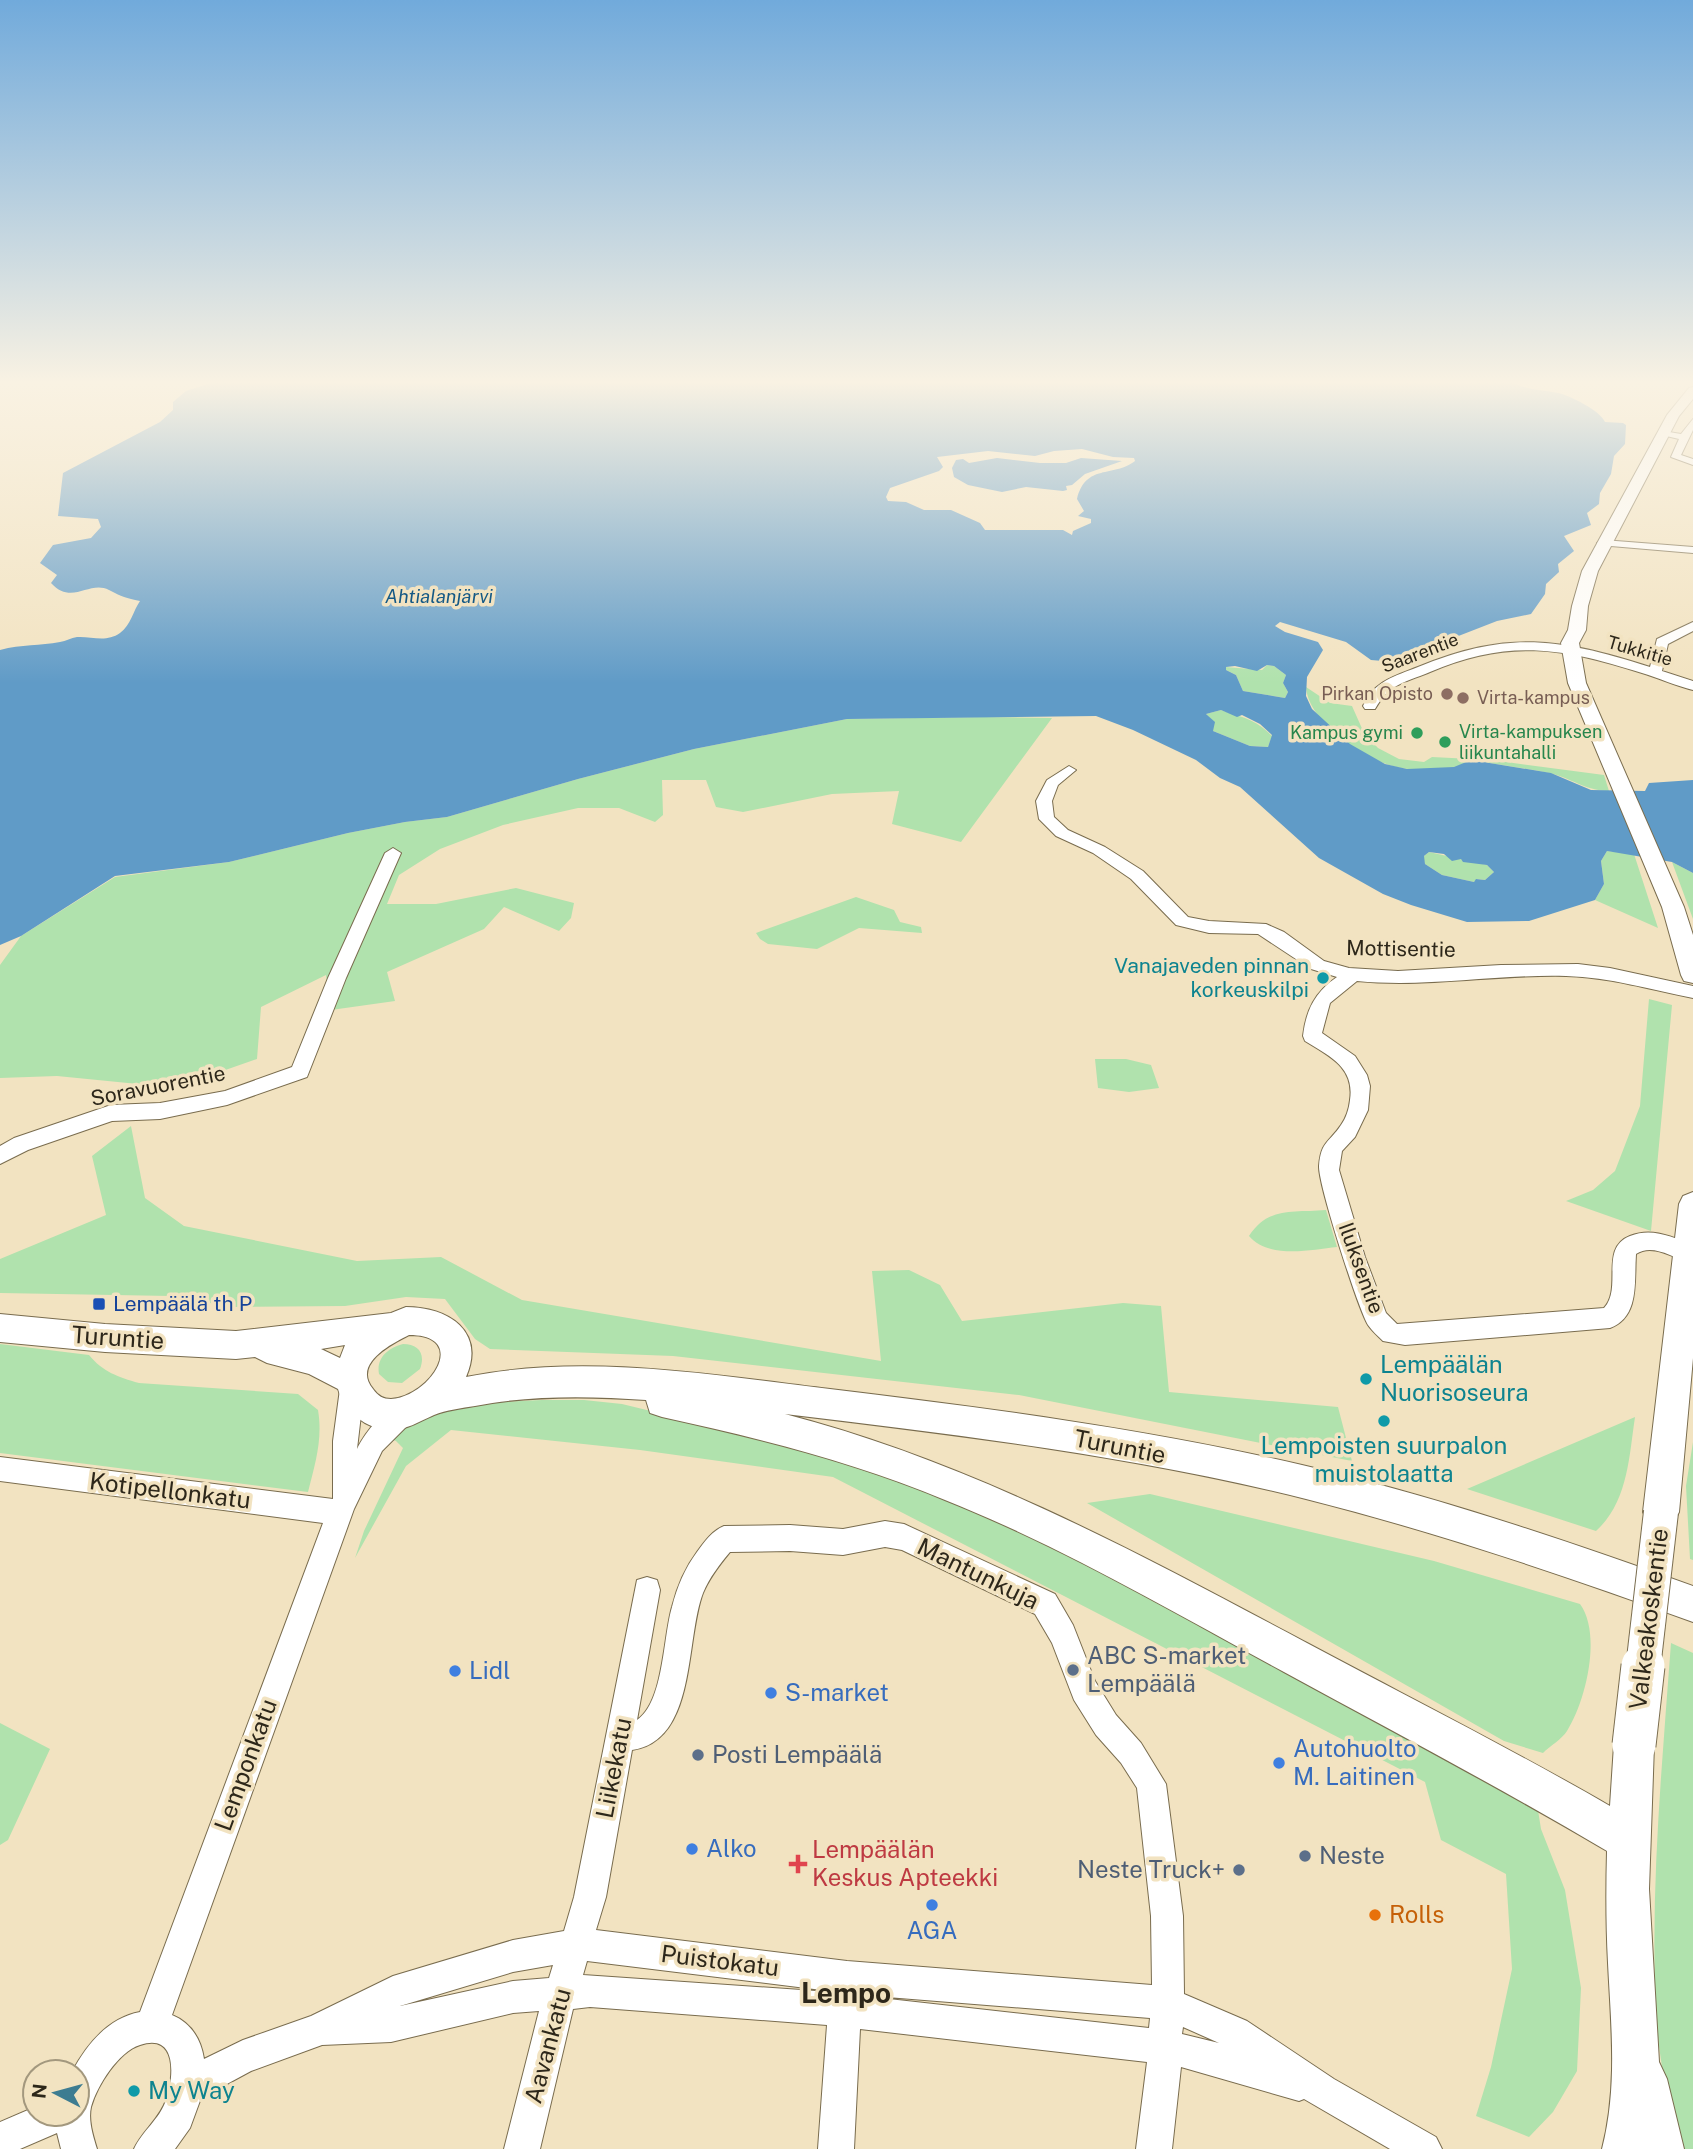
<svg xmlns="http://www.w3.org/2000/svg" width="1693" height="2149" font-family="'Public Sans',sans-serif">
	<style>
		.green { fill: #b0e2ad }
		.water { fill: #609bc7; fill-rule: evenodd }
		.lines { fill: none; stroke-linecap: round; stroke-linejoin: round }
		.street-casing { stroke: #796c4e; stroke-width: 2 }
		.secondary-casing { stroke: #796c4e; stroke-width: 2 }
		.street { fill: #fff; fill-rule: evenodd }
		.secondary { fill: #fff; fill-rule: evenodd }
		.secondary-bridge-far1-casing { stroke: #796c4e; stroke-width: 36; stroke-linecap: butt }
		.secondary-bridge-casing { stroke: #796c4e; stroke-width: 45; stroke-linecap: butt }
		.secondary-bridge-far1 { stroke: #fff; stroke-width: 34 }
		.secondary-bridge { stroke: #fff; stroke-width: 43 }
		.education-dot { fill: #8d6e63; stroke: #f2e3c1; stroke-width: 2.5 }
		.leisure-dot { fill: #2e9e5b; stroke: #f2e3c1; stroke-width: 2.5 }
		.culture-dot { fill: #0f9aa8; stroke: #f2e3c1; stroke-width: 2.5 }
		.transit-dot { fill: #1a4fb4; stroke: #f2e3c1; stroke-width: 2.5 }
		.service-dot { fill: #5c6f8a; stroke: #f2e3c1; stroke-width: 2.5 }
		.shop-dot { fill: #3f7fe0; stroke: #f2e3c1; stroke-width: 2.5 }
		.health-dot { fill: #e0444e; stroke: #f2e3c1; stroke-width: 2.5 }
		.food-dot { fill: #e8710a; stroke: #f2e3c1; stroke-width: 2.5 }
		.labels { text-anchor: middle; stroke-width: 7; stroke-linejoin: round; paint-order: stroke }
		.far-street-label { font-size: 18px; fill: #2d271a; stroke: #f2e3c1 }
		.far-education-label { font-size: 18px; fill: #785e54; stroke: #f2e3c1; text-anchor: end }
		.far-leisure-label { font-size: 18px; fill: #27864d; stroke: #f2e3c1; text-anchor: start }
		.far-water-label { font-size: 19px; font-style: italic; fill: #155985; stroke: #f2e3c1 }
		.street-label { font-size: 21px; fill: #2d271a; stroke: #f2e3c1 }
		.culture-label { font-size: 21px; fill: #0d838f; stroke: #f2e3c1; text-anchor: end }
		.transit-label { font-size: 21px; fill: #164399; stroke: #f2e3c1; text-anchor: start }
		.near-street-label { font-size: 24px; fill: #2d271a; stroke: #f2e3c1 }
		.near-culture-label { font-size: 24px; fill: #0d838f; stroke: #f2e3c1; text-anchor: start }
		.near-service-label { font-size: 24px; fill: #4e5e75; stroke: #f2e3c1; text-anchor: start }
		.near-shop-label { font-size: 24px; fill: #366cbe; stroke: #f2e3c1; text-anchor: start }
		.near-health-label { font-size: 24px; fill: #be3a42; stroke: #f2e3c1; text-anchor: start }
		.near-food-label { font-size: 24px; fill: #c56008; stroke: #f2e3c1; text-anchor: start }
		.near-quarter-label { font-size: 28px; font-weight: bold; fill: #2d271a; stroke: #f2e3c1 }
	</style>
	<rect width="100%" height="100%" fill="#f2e3c1"/>
	<path class="green" d="M1267,665L1274,666L1286,675L1283,683L1288,692L1285,698L1243,691L1236,675L1226,670V667L1262,670Z
		M1306,687L1330,703L1352,706L1364,733L1378,748L1399,759L1424,762L1432,757L1491,760L1604,775L1609,791C1583,790 1572,778 1549,773C1526,768 1503,766 1480,761C1466,759 1467,763 1456,767C1444,771 1421,769 1408,769C1373,767 1308,724 1306,687Z
		M1221,710C1243,718 1254,718 1272,736L1268,747L1250,746L1213,731L1212,720L1206,714Z
		M984,717L1052,718L961,842L892,824L899,791L832,794L743,812L716,807L706,780H662L663,815L655,822L619,808H578L503,825L440,849L399,875L387,904H436L516,888L574,903L571,918L559,931L504,907L484,929L387,972L395,1001L331,1010L326,975L261,1007L257,1059L214,1074L138,1084L57,1076L0,1078V965L21,936L115,877L229,862L348,833L405,822L447,817L578,779L694,749L847,719Z
		M1607,851L1634,854L1658,928L1595,900L1604,884L1601,861Z
		M1429,852L1487,865L1494,872L1485,880L1477,879L1474,882L1442,875L1425,864L1423,857Z
		M1672,862L1693,873V919Z
		M856,897L894,910L900,922L921,927L922,933L859,928L817,949L768,944L760,939L756,933Z
		M1649,999L1672,1005L1651,1231L1566,1201L1593,1190L1615,1171L1640,1106Z
		M1095,1059H1126L1151,1065L1159,1088L1129,1092L1098,1088Z
		M131,1126L145,1198L184,1226L357,1261L441,1257L522,1300L881,1361L872,1271L909,1270L940,1285L962,1321L1123,1303L1161,1306L1169,1392L1338,1407L1352,1461L1019,1395L673,1356L490,1349L475,1339L445,1299L406,1297L345,1306L232,1307L171,1296L0,1293V1259L106,1215L92,1156Z
		M1326,1210L1337,1247C1310,1250 1269,1259 1249,1236C1269,1206 1292,1213 1326,1210Z
		M0,1344L89,1355C103,1372 118,1377 139,1383L298,1394L318,1410C323,1439 315,1464 308,1492L0,1453Z
		M403,1344C418,1344 426,1353 420,1369L402,1383L388,1382L379,1374C376,1358 388,1348 403,1344Z
		M542,1400H584L622,1404L811,1450L893,1477L1002,1521L1089,1562L1537,1804L1541,1829L1565,1890L1581,1988L1577,2071L1553,2112L1529,2137L1476,2116L1491,2067L1512,1969L1506,1874L1441,1840L1425,1782L833,1477L640,1450L451,1430L406,1466L355,1558L364,1531L403,1448L396,1441L386,1437C428,1401 490,1403 542,1400Z
		M1635,1417C1629,1457 1628,1502 1596,1531L1467,1489Z
		M1693,1442V1560L1690,1559L1686,1486Z
		M1150,1494L1434,1561L1580,1604C1602,1634 1586,1701 1567,1731C1562,1739 1550,1746 1543,1753L1504,1741L1087,1503Z
		M1671,1643L1693,1653V2149H1681C1669,2105 1658,2058 1656,2012C1650,1889 1662,1766 1671,1643Z
		M0,1723L50,1749L8,1840L0,1845Z"/>
	<path class="water" d="M211,383H1514C1527,390 1543,390 1558,393C1569,395 1601,411 1605,422L1623,423L1626,425L1625,444L1614,456L1611,474L1600,493L1599,504L1587,513L1591,525L1564,536L1574,551L1558,564L1559,572L1546,584L1545,594L1531,614L1497,621L1443,642L1383,661L1371,660L1346,642L1280,622L1275,626L1285,632L1318,642L1323,650L1307,677L1306,696L1312,709L1350,744L1385,764L1407,769L1454,767L1471,760L1551,773L1591,790L1645,791L1649,783L1693,780V873L1672,862L1607,851L1601,861L1604,884L1595,900L1529,921L1467,922L1411,905L1383,894L1319,858L1240,787L1220,778L1196,760L1133,730L1096,716L847,719L694,749L578,779L447,817L405,822L348,833L229,862L115,876L21,936L0,945V650C22,644 40,646 60,642C66,641 71,638 77,637C91,636 106,643 120,633C131,625 133,611 140,601C126,598 122,597 109,590C89,580 72,606 51,583L57,575L40,563L53,545L91,538L101,527L98,519L58,516L63,473L160,422L173,410V402L186,391ZM1082,449L1113,457L1134,458L1135,461C1113,478 1086,463 1077,499L1084,511L1078,516L1091,519V523L1073,531L1072,535L1063,530H985L980,523L951,510H924L906,502L888,501L886,497L890,488L939,471L943,467L937,457L988,451L1035,456L1054,451ZM1267,665L1274,666L1286,675L1283,683L1288,692L1285,698L1243,691L1236,675L1226,670V667L1235,666L1257,671ZM1221,710L1237,717L1242,715L1260,724L1272,735L1268,747L1250,746L1213,731L1215,722L1206,714ZM1429,852L1444,854L1452,861L1461,859L1463,862L1487,865L1494,872L1485,880L1476,879L1474,882L1442,875L1425,864L1424,856Z
		M997,458L1040,463H1066L1081,458L1122,461L1085,474L1072,485L1066,486L1067,490L1063,491L1026,487L1002,492L968,485L954,477L952,468L956,460L963,459L969,463Z"/>
	<g class="lines">
		<g class="street-casing">
			<path id="street" d="M1693,419V430L1681,455L1693,459V465L1671,457L1679,439L1658,434L1663,431L1681,434Z
				M1603,540L1693,547V553L1599,545L1597,543Z
				M1693,622V631L1668,644L1662,671L1693,681V690C1676,686 1659,678 1642,673C1563,648 1509,638 1430,672C1404,683 1390,683 1375,709H1365L1363,706C1374,681 1395,676 1418,667C1508,630 1559,638 1650,667L1657,639Z
				M1069,766L1076,770L1058,785L1052,801L1054,817L1068,830L1105,847L1143,871L1188,917L1209,921L1266,924L1284,932L1324,961L1349,968L1398,971L1501,965L1578,964L1610,968L1693,986V998C1651,990 1610,977 1566,976C1497,974 1427,988 1357,981L1330,1003L1322,1033L1355,1056L1367,1075L1370,1086L1368,1110L1355,1137L1342,1151L1339,1170L1365,1257L1386,1313L1397,1324L1604,1308C1623,1288 1599,1248 1630,1236C1652,1227 1672,1237 1693,1245V1261L1688,1262C1672,1257 1652,1243 1636,1254C1634,1281 1640,1317 1610,1328L1405,1345L1383,1341C1378,1336 1372,1331 1368,1325C1358,1308 1318,1184 1319,1166C1321,1141 1329,1143 1341,1125C1346,1118 1349,1109 1350,1100C1355,1067 1329,1056 1305,1041L1303,1036C1306,1010 1315,992 1337,977L1311,969L1258,934L1209,933L1176,925L1131,879L1093,853L1056,836L1039,819L1036,801L1047,780Z
				M393,848L401,853L346,978L307,1077L227,1105L160,1119L112,1121L28,1150L0,1164V1146L14,1138L111,1105L160,1103L225,1091L292,1067L328,978L385,853Z
				M352,1378L360,1381L364,1389L357,1449C366,1431 384,1409 403,1402L412,1405L415,1413L412,1421L382,1451L354,1509L172,2015C191,2023 201,2039 204,2059L243,2040L311,2016L393,1976L513,1940L564,1931L574,1897L637,1580L647,1577L657,1580L660,1590L637,1720C664,1702 663,1637 672,1607C677,1587 685,1568 697,1552C705,1541 712,1531 724,1526L790,1525L843,1529L885,1521L904,1524L1055,1594L1073,1625L1095,1681L1116,1715L1141,1743L1166,1784L1183,1916L1184,1994L1247,2021L1334,2079L1436,2137L1442,2149H1390L1304,2099L1299,2101L1181,2067L1172,2149H1136L1147,2062L860,2029L854,2149H818L827,2025L590,2007L573,2009L540,2149H504L539,2011L513,2013L391,2042L322,2045L251,2071L201,2098L190,2128L175,2149H134C142,2131 160,2119 166,2100C174,2078 178,2032 140,2045C118,2052 97,2086 91,2107C88,2120 93,2136 97,2149H61L57,2133L20,2149H0V2122L35,2107V2114H77V2072H72C87,2044 108,2018 140,2012L323,1523L0,1481V1457L333,1499V1441L340,1389L344,1381ZM885,1547L902,1550L1035,1614L1052,1643L1074,1700L1096,1735L1121,1763L1137,1788L1151,1916L1152,1985L847,1961L596,1930L606,1897L632,1750C697,1741 685,1639 703,1593C709,1578 720,1564 730,1552L790,1551L843,1555ZM587,1961L830,1991V1992L583,1975ZM553,1965L549,1978L513,1981L400,2006L513,1972ZM862,1995L1150,2018L1149,2028L862,1996ZM1183,2027L1219,2043L1182,2034Z"/>
		</g>
		<g class="secondary-casing">
			<path id="secondary" d="M1693,387V399L1679,416L1598,571L1588,606L1586,630L1579,643L1586,683L1684,907L1693,935V983L1684,981L1681,975L1662,907L1568,683L1561,643L1568,630L1572,606L1582,571L1667,415L1689,388Z
				M1693,1192V1358L1679,1512L1673,1524L1661,1529L1649,1524L1643,1512L1679,1204L1683,1196Z
				M406,1307C448,1307 486,1331 466,1377C584,1353 712,1375 830,1389C988,1408 1147,1429 1302,1465C1435,1496 1565,1540 1693,1586V1622C1566,1576 1437,1532 1306,1499C1135,1456 959,1435 785,1414C971,1462 1138,1553 1307,1643C1408,1697 1510,1748 1610,1806L1614,1745L1620,1731L1634,1725L1648,1731L1654,1745L1649,1889L1659,2062L1667,2079L1684,2149H1602C1618,2087 1611,2026 1608,1963C1606,1926 1606,1888 1607,1851C1501,1788 1392,1731 1284,1672C1173,1612 1063,1547 945,1500C854,1462 758,1438 662,1417L650,1413L646,1400C590,1396 531,1395 475,1406C462,1408 446,1410 434,1415C418,1422 407,1430 389,1430C366,1429 344,1411 338,1389L309,1374L267,1363L255,1357L236,1359L105,1352L0,1342V1314L105,1324L236,1331L391,1313ZM409,1335C470,1335 431,1396 391,1399C383,1399 378,1396 373,1389C352,1364 391,1344 409,1335ZM345,1345L340,1358L321,1349Z"/>
		</g>
		<use href="#street" class="street"/>
		<use href="#secondary" class="secondary"/>
		<g class="secondary-bridge-far1-casing">
			<path id="secondary-bridge-far1" d="M1643,1668L1661,1512"/>
		</g>
		<g class="secondary-bridge-casing">
			<path id="secondary-bridge" d="M1634,1745L1643,1666"/>
		</g>
		<use href="#secondary-bridge-far1" class="secondary-bridge-far1"/>
		<use href="#secondary-bridge" class="secondary-bridge"/>
	</g>
	<linearGradient id="sky" x2="0" y2="1"><stop stop-color="#71aadb"/><stop offset="0.56" stop-color="#f9f2e3"/><stop offset="1" stop-color="#f9f2e3" stop-opacity="0"/></linearGradient>
	<rect width="1693" height="683" fill="url(#sky)"/>
	<g class="education-dot">
		<circle cx="1447" cy="694" r="7"/>
		<circle cx="1463" cy="698" r="7"/>
	</g>
	<g class="leisure-dot">
		<circle cx="1417" cy="733" r="7"/>
		<circle cx="1445" cy="742" r="7"/>
	</g>
	<g class="culture-dot">
		<circle cx="1323" cy="978" r="7"/>
		<circle cx="1366" cy="1379" r="7"/>
		<circle cx="1384" cy="1421" r="7"/>
		<circle cx="134" cy="2091" r="7"/>
	</g>
	<rect class="transit-dot" x="92" y="1297" width="14" height="14" rx="3.5"/>
	<g class="service-dot">
		<circle cx="1073" cy="1670" r="7"/>
		<circle cx="698" cy="1755" r="7"/>
		<circle cx="1305" cy="1856" r="7"/>
		<circle cx="1239" cy="1870" r="7"/>
	</g>
	<g class="shop-dot">
		<circle cx="455" cy="1671" r="7"/>
		<circle cx="771" cy="1693" r="7"/>
		<circle cx="1279" cy="1763" r="7"/>
		<circle cx="692" cy="1849" r="7"/>
		<circle cx="932" cy="1905" r="7"/>
	</g>
	<path class="health-dot" d="M794.5 1853.5h7v7h7v7h-7v7h-7v-7h-7v-7h7z"/>
	<circle class="food-dot" cx="1375" cy="1915" r="7"/>
	<g class="labels">
		<g class="far-street-label">
			<text transform="translate(1640 651) rotate(16)" y="6">Tukkitie</text>
			<text transform="translate(1420 653) rotate(-21)" y="6">Saarentie</text>
		</g>
		<g class="far-education-label">
			<text x="1433" y="700">Pirkan Opisto</text>
			<text x="1477" y="704" text-anchor="start">Virta-kampus</text>
		</g>
		<g class="far-leisure-label">
			<text x="1459" y="738">Virta-kampuksen<tspan x="1459" dy="21">liikuntahalli</tspan></text>
			<text x="1403" y="739" text-anchor="end">Kampus gymi</text>
		</g>
		<g class="far-water-label">
			<text x="439" y="603">Ahtialanjärvi</text>
		</g>
		<g class="street-label">
			<text transform="translate(1401 949) rotate(1)" y="7">Mottisentie</text>
			<text transform="translate(158 1086) rotate(-11)" y="7">Soravuorentie</text>
			<text transform="translate(1361 1268) rotate(70)" y="7">Iluksentie</text>
		</g>
		<g class="culture-label">
			<text x="1309" y="973">Vanajaveden pinnan<tspan x="1309" dy="24">korkeuskilpi</tspan></text>
		</g>
		<g class="transit-label">
			<text x="113" y="1311">Lempäälä th P</text>
		</g>
		<g class="near-street-label">
			<text transform="translate(118 1338) rotate(4)" y="8">Turuntie</text>
			<text transform="translate(1120 1447) rotate(11)" y="8">Turuntie</text>
			<text transform="translate(170 1491) rotate(7)" y="8">Kotipellonkatu</text>
			<text transform="translate(978 1574) rotate(26)" y="8">Mantunkuja</text>
			<text transform="translate(1649 1619) rotate(-83)" y="8">Valkeakoskentie</text>
			<text transform="translate(246 1765) rotate(-70)" y="8">Lemponkatu</text>
			<text transform="translate(614 1768) rotate(-79)" y="8">Liikekatu</text>
			<text transform="translate(720 1961) rotate(7)" y="8">Puistokatu</text>
			<text transform="translate(548 2046) rotate(-75)" y="8">Aavankatu</text>
		</g>
		<g class="near-culture-label">
			<text x="1380" y="1373">Lempäälän<tspan x="1380" dy="28">Nuorisoseura</tspan></text>
			<text x="1384" y="1454" text-anchor="middle">Lempoisten suurpalon<tspan x="1384" dy="28">muistolaatta</tspan></text>
			<text x="148" y="2099">My Way</text>
		</g>
		<g class="near-service-label">
			<text x="1087" y="1664">ABC S-market<tspan x="1087" dy="28">Lempäälä</tspan></text>
			<text x="712" y="1763">Posti Lempäälä</text>
			<text x="1319" y="1864">Neste</text>
			<text x="1225" y="1878" text-anchor="end">Neste Truck+</text>
		</g>
		<g class="near-shop-label">
			<text x="469" y="1679">Lidl</text>
			<text x="785" y="1701">S-market</text>
			<text x="1293" y="1757">Autohuolto<tspan x="1293" dy="28">M. Laitinen</tspan></text>
			<text x="706" y="1857">Alko</text>
			<text x="932" y="1939" text-anchor="middle">AGA</text>
		</g>
		<g class="near-health-label">
			<text x="812" y="1858">Lempäälän<tspan x="812" dy="28">Keskus Apteekki</tspan></text>
		</g>
		<g class="near-food-label">
			<text x="1389" y="1923">Rolls</text>
		</g>
		<g class="near-quarter-label">
			<text x="846" y="2003">Lempo</text>
		</g>
	</g>
	<g transform="translate(56 2093) rotate(276)"><circle r="33" fill="#f2e3c1" stroke="#a3987e" stroke-width="2"/>
	<path d="M0-5L12 26L0 18L-12 26Z" fill="#3d7c91"/>
	<text y="-10" font-size="19" font-weight="bold" text-anchor="middle" fill="#2d271a">N</text>
	</g>
</svg>
